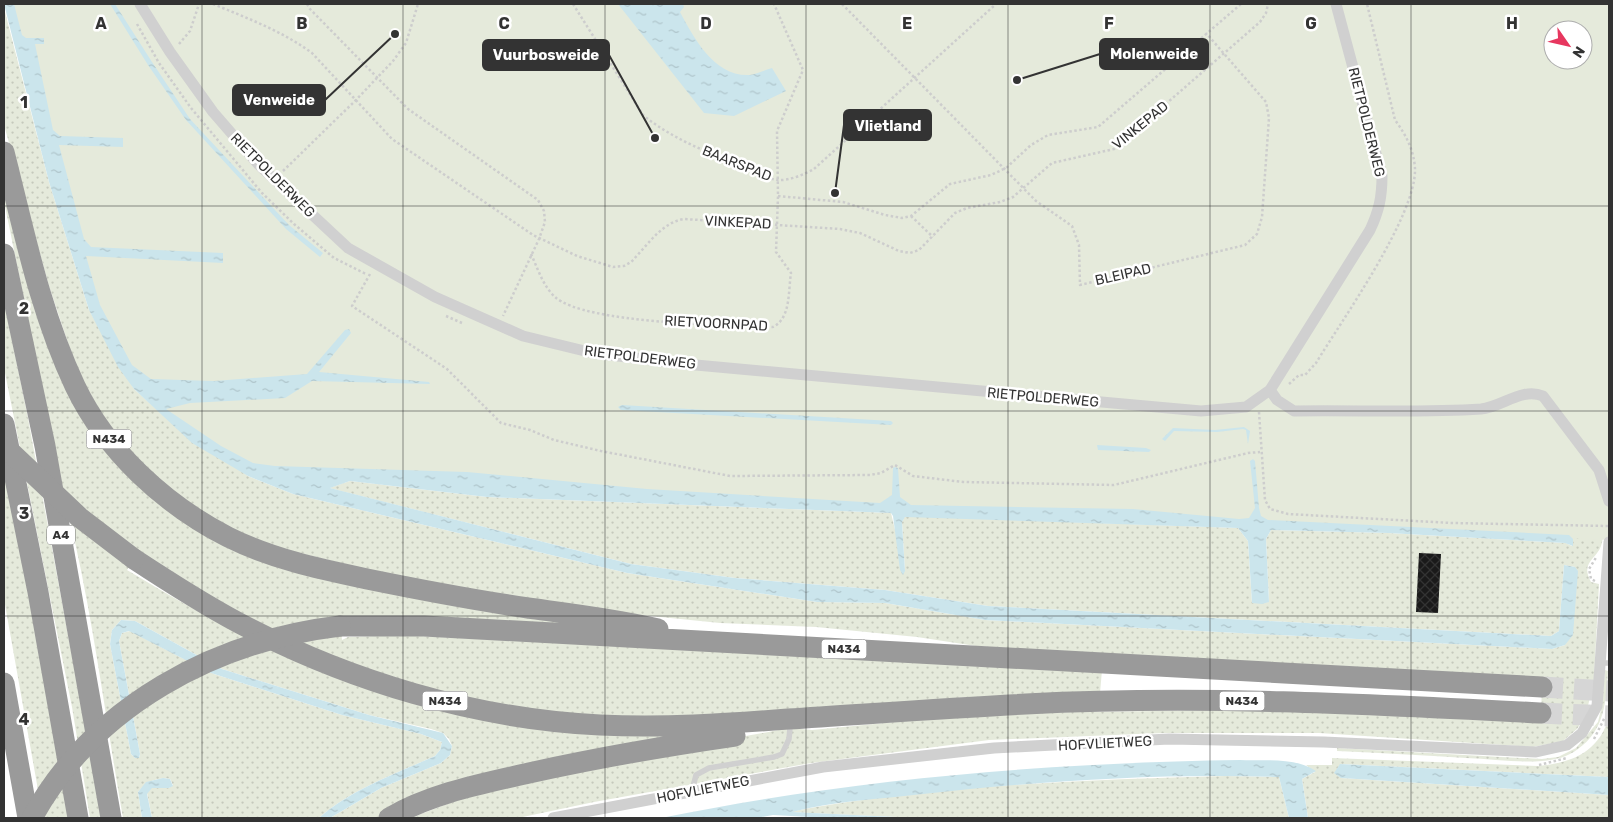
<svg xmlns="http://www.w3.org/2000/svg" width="1613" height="822" font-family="Rubik,sans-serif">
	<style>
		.grass { fill: url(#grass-dots) }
		.green { fill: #e5eadb; fill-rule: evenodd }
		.water { fill: url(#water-ripples) }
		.building { fill: url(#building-cross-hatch) }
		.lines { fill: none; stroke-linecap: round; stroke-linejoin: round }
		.highway-tunnel { stroke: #d6d6d6; stroke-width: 21; stroke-dasharray: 21 11; stroke-linecap: butt }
		.path { stroke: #cdcdcd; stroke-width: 2.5; stroke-dasharray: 2.5 2.5; stroke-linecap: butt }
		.lane { stroke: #d0d0d0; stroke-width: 5.5 }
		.street { stroke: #d0d0d0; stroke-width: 11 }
		.highway { stroke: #9a9a9a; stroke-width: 21 }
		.highway-bridge { stroke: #9a9a9a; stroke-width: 21 }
		.grid { fill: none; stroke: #333; stroke-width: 1; stroke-opacity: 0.55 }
		.labels { text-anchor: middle; stroke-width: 5; stroke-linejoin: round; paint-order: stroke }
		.shield { fill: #fff; stroke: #707070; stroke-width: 1 }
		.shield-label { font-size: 12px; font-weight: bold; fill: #333 }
		.street-label { font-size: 14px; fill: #333; stroke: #fff }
		.grid-label { font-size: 16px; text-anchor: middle; font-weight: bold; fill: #333; stroke: #fff; stroke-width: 5; stroke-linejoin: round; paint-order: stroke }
		.leader { fill: none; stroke: #333; stroke-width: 2 }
		.callout-dot { fill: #333; stroke: #fff; stroke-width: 2 }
		.callout { fill: #333; stroke: #333; stroke-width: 2 }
		.callout-label { font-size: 15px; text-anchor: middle; font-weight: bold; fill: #fff }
	</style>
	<defs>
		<pattern id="grass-dots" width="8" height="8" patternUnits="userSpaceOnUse" patternTransform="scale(1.25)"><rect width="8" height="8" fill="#e5eadb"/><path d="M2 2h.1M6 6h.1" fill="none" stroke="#c5c9bc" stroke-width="1.8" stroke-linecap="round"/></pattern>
		<pattern id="water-ripples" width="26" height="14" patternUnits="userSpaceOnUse" patternTransform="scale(1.25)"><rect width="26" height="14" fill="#cbe5ec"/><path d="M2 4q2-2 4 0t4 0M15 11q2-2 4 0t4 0" fill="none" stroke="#afc5cb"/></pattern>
		<pattern id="building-cross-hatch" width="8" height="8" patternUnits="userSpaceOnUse" patternTransform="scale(1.25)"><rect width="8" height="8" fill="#1a1a1a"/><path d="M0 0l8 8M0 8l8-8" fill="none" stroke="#333"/></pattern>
	</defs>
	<rect width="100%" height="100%" fill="#fff"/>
	<path class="grass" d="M4,8L49,182L89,310L134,389L163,415L248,476L293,494L627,573L817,602L885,603L985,620L1552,649L1565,645L1575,567L1564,565L1559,631L1551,636L988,606L885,590L735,578L631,564L329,488L350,481L487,497L891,513L905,571L902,522L905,516L1238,528L1248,541L1252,603L1269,602L1266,539L1271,530L1388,533L1566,543L1572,546L1569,535L1603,534C1603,538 1602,543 1601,546C1596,560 1580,562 1591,582L1599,584L1594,679L1586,715L1577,729L1563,741L1533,747L1319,733H1164L989,740L811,763L594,802L518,818H411C531,768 663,752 790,728L812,730L988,713L1239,710L1541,713L1542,687L976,646L917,637L816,627L720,623L581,609L467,593L278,548L219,525L164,486L124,445L98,408L76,367L49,286L4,125Z
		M4,172C25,253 44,352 90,422C130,483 195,531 263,557C309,575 360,582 408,592C479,605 549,614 620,624V630L340,617L342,640L348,637L402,635L1102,670L1100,693C1048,695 995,695 944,699C899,703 854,708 809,713C784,715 759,720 734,721C585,729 436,705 298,647C241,623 188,589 138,554L127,570C201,615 276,655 357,685C465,726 589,737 703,736L554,762L476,780L439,791L381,818H330L381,788L441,763L450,755L452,746L449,739L443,733L431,729L369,715L222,669L135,621L121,620L112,630L110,644L131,754L135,758H139L140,754L119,641L122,633L130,631L211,673L342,715L421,734L442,742L440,750L435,756C395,774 352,789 319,818H152L147,793L152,787L169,788L173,785L170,779C156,777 146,782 138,792L142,818H123C104,710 91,599 63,492L4,201Z
		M4,300L27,413L102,818H90L72,707L4,368Z
		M4,458L71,818H43L4,599Z
		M1605,670L1608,671C1606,701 1605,730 1578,749C1568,757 1555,760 1542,761C1518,763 1491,759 1466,758C1423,755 1380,753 1337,751V748L1501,757L1542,759L1558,757L1576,748L1598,722L1602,705Z
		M1609,717V777L1340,764L1341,778L1609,795V818H1308L1302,779L1315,772L1306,765H1332V758L1538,766C1572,763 1599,752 1609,717Z
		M1225,776L1279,777L1289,818H916L789,812C932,785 1080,780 1225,776Z"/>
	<path class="green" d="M9,4H1609V540L268,475L198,438L163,410L128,370L92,301ZM1553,30H1583V60H1553Z"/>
	<path class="water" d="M4,4H14L22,35L26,38H44V44H35L53,130L60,136L123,138V147L59,145L84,239L91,247L223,253V263L86,256L100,305L132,365L151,379L214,381L307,374L345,330L349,329L351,333L319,372L429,382L430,384L312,381L285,398L190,403L166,409L221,446L253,463L275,466L467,472L647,489L880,503L892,495L893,468L895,467L898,468L900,497L911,505L1133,509L1239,519L1249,518L1255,508L1250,461L1253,459L1255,461L1259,508L1261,516L1268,520L1569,535L1573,539V546L1565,543L1388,533L1271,530L1266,539L1269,602L1262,604L1252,603L1248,541L1238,528L905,517L902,522L905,571L903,575L900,570L893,516L891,513L487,497L350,481L330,488L631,564L735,578L885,590L988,606L1551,636L1559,631L1564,565L1575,567L1578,571L1573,635L1565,645L1552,649L985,620L885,603L817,602L627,573L293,494L248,476L192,443L134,389L118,367L89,310L49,182Z
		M110,4H115L152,62L190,119L289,225L323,253L320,257L286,229L186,120L148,65Z
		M618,4H683L684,7L680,12C694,38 714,77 750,75C757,74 765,70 772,68L786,91L734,116L704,113Z
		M622,405L891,421L893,423L891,425L621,410L618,407Z
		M1244,427L1250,431L1248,444L1246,430L1243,429L1217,432L1174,431L1165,441L1162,439L1173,428L1215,430Z
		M1097,445L1146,448L1151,450L1149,452L1098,450Z
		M121,620L135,621L222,669L369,715L443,733L452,746L450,755L441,763L381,788L330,818H319C352,789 395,774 435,756L440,750L442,742L421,734L342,715L211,673L129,631L122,633L119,641L140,754L139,758H135L131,754L110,644L112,630Z
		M1240,760C1265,761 1295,757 1316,771L1302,779L1308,818H1289L1279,777C1163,773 1039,781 923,794C880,799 834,801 792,812L916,818H827L773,815L756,818H661C852,779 1046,763 1240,760Z
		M1340,764L1609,777V795L1341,778L1334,773Z
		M163,778L170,779L173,786L169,788H152L147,794L152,818H142L138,792L146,782Z"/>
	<path class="building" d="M1419,553L1441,554L1438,613L1416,612Z"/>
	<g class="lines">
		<path class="highway-tunnel" d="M1542,687L1609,691
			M1541,713L1609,716"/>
		<path class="path" d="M213,4C247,18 282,31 312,53L392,139L533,235L577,256L613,267L624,266L631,262C647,246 662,222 684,219L840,229L860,233L899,251L910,253L919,250L955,213L967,208L1000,202L1013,197L1052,163L1114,149L1260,22L1266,13L1268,4
			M307,4L310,9L408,109L538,200L544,211L545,222L539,239L503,316
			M573,4L643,115C672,139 708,152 742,167C752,171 766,179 778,180C789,181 805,174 814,169L996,4
			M842,4L1036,201L1072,226L1079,245L1080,285L1245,245L1257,234L1262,217L1269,118L1266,102L1206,33
			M137,24L159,63L191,108L262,193L294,224L334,258L366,274
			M179,44L190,31L199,4
			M283,171L356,100L393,61L406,43L418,4
			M778,196L843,202L885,215L902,218L911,216L950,184L991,175L1006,168L1031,145L1048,135L1098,127L1241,4
			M911,216L933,237
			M531,254C538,269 543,286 555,297C585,324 729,325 773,327C791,318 788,292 791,273L776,252L778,196L777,131L803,70L774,4
			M370,274L352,306L447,369L501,423L530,430L554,440L601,451L730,476L870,475L881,473L895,465L913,476L963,482L1114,485L1248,453L1260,452
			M446,316L462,323
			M1289,384L1299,375H1305L1316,363C1342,320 1416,216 1415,169C1414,150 1406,135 1395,120L1367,4
			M1259,412L1265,500L1270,509L1288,514L1452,523L1609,526
			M1595,581L1591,579L1589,569L1597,556
			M1594,739L1605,717
			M1539,765L1567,758"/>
		<path class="lane" d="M1601,663H1609
			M692,791L696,775L709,768L774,757L782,754L789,739L790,728"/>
		<path class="street" d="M140,4L170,52L213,112L258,164L348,248L435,297L523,336L593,353L685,364L1201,411L1246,407L1270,390L1370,230C1379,211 1382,197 1382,176L1336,4
			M1270,390L1277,400L1294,411C1356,410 1419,413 1481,409C1502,407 1522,387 1543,396L1599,470L1609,501
			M553,818L823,767L994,748L1169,739L1324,742L1536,752L1567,745L1582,733L1597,706L1609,542"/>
		<path class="highway" d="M4,152C24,231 40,312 75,386C106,451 165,505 228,537C272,559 320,569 367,579C421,590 474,600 528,608C572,614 615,619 658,629
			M4,254L45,446L111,818
			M4,424L38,592L78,818
			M134,559C169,582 203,604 239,623C349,681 475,719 600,725C663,728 725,724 788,719C867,714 947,708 1026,704C1198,695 1369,704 1541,713
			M340,626H424L1542,687
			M4,683L28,818
			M389,818C432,793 481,784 529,773C597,758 666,746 735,736"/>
		<path class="highway-bridge" d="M4,446L79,517L134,559
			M32,818C94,705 216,641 340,626"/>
	</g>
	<path class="grid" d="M202,4V818M403,4V818M605,4V818M806,4V818M1008,4V818M1210,4V818M1411,4V818M4,206H1609M4,411H1609M4,616H1609"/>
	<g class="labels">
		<g class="shield">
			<rect x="86.5" y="429.5" width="45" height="19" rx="4"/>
			<rect x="47" y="525.5" width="28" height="19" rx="4"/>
			<rect x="821.5" y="639.5" width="45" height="19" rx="4"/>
			<rect x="422.5" y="691.5" width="45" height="19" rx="4"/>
			<rect x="1219.5" y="691.5" width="45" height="19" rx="4"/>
		</g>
		<g class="shield-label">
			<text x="109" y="443">N434</text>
			<text x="61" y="539">A4</text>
			<text x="844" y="653">N434</text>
			<text x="445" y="705">N434</text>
			<text x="1242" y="705">N434</text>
		</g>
		<g class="street-label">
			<text transform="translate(1367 122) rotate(76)" y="5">RIETPOLDERWEG</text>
			<text transform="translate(1140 125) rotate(-39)" y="5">VINKEPAD</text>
			<text transform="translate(737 163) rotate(22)" y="5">BAARSPAD</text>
			<text transform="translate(273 175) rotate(45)" y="5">RIETPOLDERWEG</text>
			<text transform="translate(738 222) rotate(3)" y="5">VINKEPAD</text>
			<text transform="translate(1123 274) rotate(-13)" y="5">BLEIPAD</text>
			<text transform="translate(716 323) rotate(3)" y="5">RIETVOORNPAD</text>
			<text transform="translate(640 357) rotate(7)" y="5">RIETPOLDERWEG</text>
			<text transform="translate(1043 397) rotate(5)" y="5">RIETPOLDERWEG</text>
			<text transform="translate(1105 743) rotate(-3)" y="5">HOFVLIETWEG</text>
			<text transform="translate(703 789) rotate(-11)" y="5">HOFVLIETWEG</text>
		</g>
	</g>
	<g class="grid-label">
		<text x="101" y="29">A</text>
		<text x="302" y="29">B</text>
		<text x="504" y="29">C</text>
		<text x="706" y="29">D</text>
		<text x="907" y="29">E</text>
		<text x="1109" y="29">F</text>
		<text x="1311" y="29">G</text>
		<text x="1512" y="29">H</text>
		<text x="24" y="108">1</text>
		<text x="24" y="314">2</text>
		<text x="24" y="519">3</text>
		<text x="24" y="725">4</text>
	</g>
	<path class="leader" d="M1017 80L1100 54M655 138L609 55M395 34L325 100M835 193L844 125"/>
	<g class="callout-dot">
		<circle cx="1017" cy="80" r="5"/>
		<circle cx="655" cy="138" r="5"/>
		<circle cx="395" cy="34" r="5"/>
		<circle cx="835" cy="193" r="5"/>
	</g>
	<g class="callout">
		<rect x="1100" y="39" width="108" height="30" rx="5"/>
		<rect x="483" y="40" width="126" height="30" rx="5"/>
		<rect x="233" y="85" width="92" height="30" rx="5"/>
		<rect x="844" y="110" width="87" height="30" rx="5"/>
	</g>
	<g class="callout-label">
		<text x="1154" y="59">Molenweide</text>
		<text x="546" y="60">Vuurbosweide</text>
		<text x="279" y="105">Venweide</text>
		<text x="888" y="131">Vlietland</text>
	</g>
	<rect width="1613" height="822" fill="none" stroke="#333333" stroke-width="10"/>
	<g transform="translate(1568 45) rotate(124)"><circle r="24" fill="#ffffff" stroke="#adadad"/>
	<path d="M0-4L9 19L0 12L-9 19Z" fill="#e7375f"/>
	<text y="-8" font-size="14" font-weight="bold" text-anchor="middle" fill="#333333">N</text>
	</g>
</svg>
